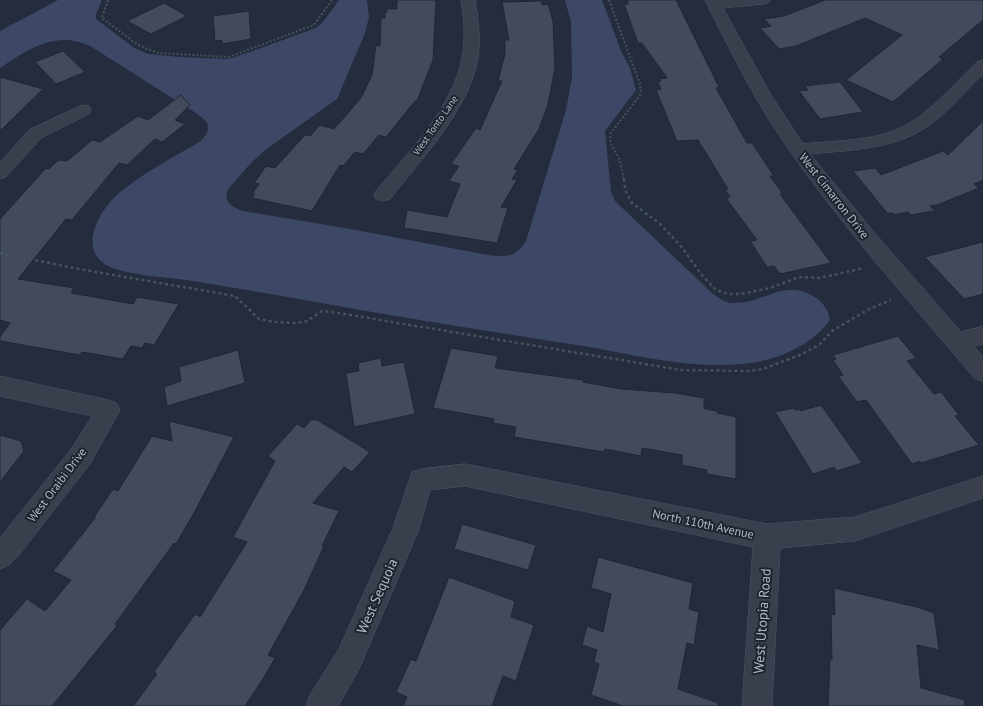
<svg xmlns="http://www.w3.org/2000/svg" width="983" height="706" font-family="'PT Sans',sans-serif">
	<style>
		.water { fill: #3c4865 }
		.building { fill: #424a5c; stroke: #202634 }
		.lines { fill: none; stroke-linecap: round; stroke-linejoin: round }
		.minor-casing { stroke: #515765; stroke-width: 1 }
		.path-far1 { stroke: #425458; stroke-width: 2; stroke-dasharray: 2 2; stroke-linecap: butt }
		.path { stroke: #425458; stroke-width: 2.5; stroke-dasharray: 3 3; stroke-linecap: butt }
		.minor { fill: #393f4d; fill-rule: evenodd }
		.labels { text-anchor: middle; stroke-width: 4; stroke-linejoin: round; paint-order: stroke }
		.far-street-label { font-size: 10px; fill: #b5bac8; stroke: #1e2432 }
		.street-label { font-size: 12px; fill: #b5bac8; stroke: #1e2432 }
		.near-street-label { font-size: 14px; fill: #b5bac8; stroke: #1e2432 }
	</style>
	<rect width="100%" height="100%" fill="#252c3d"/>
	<path class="water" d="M58,0H102L96,14V19L133,47L148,54L180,57L227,59L233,58L316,28L323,22L339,0H367L369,17L365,33L337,99L265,150L251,163L228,189C223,202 232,207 243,211L356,230L488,255C506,257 515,258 526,241L566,110L572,78L571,22L565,0H602L621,51L630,68L636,90L605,131L611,192L615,201L712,293C719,298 725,303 734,303C763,304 784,278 813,296C823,302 828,309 830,320C810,347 774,362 741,364C689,369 635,355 584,346C513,335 443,324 372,312C312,301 253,291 193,281C167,277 128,276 106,265C101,262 96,256 94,251C88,232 102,210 115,197C137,176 174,157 201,141C215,125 207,121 193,111L90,46C55,30 29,49 0,68V31Z"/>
	<path class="building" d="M397,0H436L433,60L417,101H415L386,137L379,135L363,154L355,152L343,166L340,165L312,211L252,198L255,194H252L259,184L254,183L266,166L275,168L305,135L310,136L320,125L334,129L361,98L372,75L376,45L380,46L381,18H385V12H387V9H397Z
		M627,0H676L719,87L716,88L747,143H752L774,176H770L783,194H780L831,263L780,274L774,266L767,267L750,241L757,240L726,198L730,197L725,190L728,189L698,140L677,141L656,90L661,89L658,82L661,81L660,79L667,78L642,43H638L624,4H628Z
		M825,0H983V20L939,57L943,59L893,102L846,80L902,35L865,18L796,46L779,49L760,28L771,26L764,19L784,16Z
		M541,1L542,5L548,4L553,21L555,68L548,104L539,129L514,169L518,170L512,179L517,180L501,207L508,208L497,243L404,228L407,210L447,217L460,184L449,181L459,166L451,164L476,128L480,130L502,81H498L505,54V40H509L502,2Z
		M164,3L187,16L151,34L127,21Z
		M249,11L251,39L222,44V40L215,41L213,16Z
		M63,51L85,72L56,84L35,62Z
		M0,77L43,89L0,131Z
		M840,82L863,112L820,119L799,91L808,90L805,86Z
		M181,95L190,105L175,120L185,124L162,142L155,139L127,165L119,163L72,220L66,219L18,279L74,288L71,293L133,304L137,297L179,304L154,345L145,343L142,348L131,346L123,359L82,352L80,355L0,341V337L10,323L0,320V219L46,168L49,169L56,162L60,160L67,161L92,140L100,142L138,116L148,120Z
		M983,121V180L974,184L979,188L937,205L930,206L935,211L911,215L908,212L894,215L893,213H887L853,171L875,168L881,175L943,151L948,155Z
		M983,242V294L964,299L925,257Z
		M898,336L916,358L907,361L934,394L941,392L959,415L955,416L979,445L921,463L920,461L912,464L866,400L857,402L838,376L843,375L833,360L836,359L833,355Z
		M451,348L498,356L495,368L583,380V382L621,389L675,393L704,398V408L706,409L717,411V413L736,417V479L707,474V470L682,465V455L642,448L641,456L605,449L604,452L514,437L516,427L493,423L494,419L433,408Z
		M238,350L245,383L167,406L164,387L181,381L179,367Z
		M381,358L382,366L404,362L415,414L354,427L346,373L359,371L358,363Z
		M821,405L862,463L837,471L834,467L813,474L775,412L794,408L795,410L799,409L800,411Z
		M311,420H317L370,452L352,472L344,467L313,503L339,511L322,546H324L303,592L268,655L275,658L263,679L245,706H133L157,674L154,672L195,614L200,617L247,542L233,537L275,461L268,456L297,424L304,428Z
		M169,421L234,437L194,513L176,544L174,543L115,624L117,626L52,706H0V630L27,599L45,611L71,580L53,571L96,517H94L113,489L118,491L152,436L172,441Z
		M0,435L21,441L24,451L0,482Z
		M462,524L536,545L528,570L454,549Z
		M598,557L693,583L689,609L699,612L694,645L687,643L678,689L718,703V706H623L591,695L599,664L594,662L597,650L582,645L587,626L603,632L611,594L591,588Z
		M449,577L515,601L511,617L534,625L516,681L503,676L492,706H403L407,697L396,692L411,659L416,661Z
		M834,588L917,607L934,613L939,650L917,645L921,688L965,700L964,706H828L830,659L832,660L831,614L835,615Z"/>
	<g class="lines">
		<g class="minor-casing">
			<path id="minor" d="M461,0H475C478,19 481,39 478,58C469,110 421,159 390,199L383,201L376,199L374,195L376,191C409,151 452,109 462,58C466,39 464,19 461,0Z
				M705,0H770L768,3L763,4L723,8L771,95L803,144C837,140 879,142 910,123C935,107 956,82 977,62L983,60V74C963,93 944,118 920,131C887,150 847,150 810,154L872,230L961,332L983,326V344L974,346L983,357V381L975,379C908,299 837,222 779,135C751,93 728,46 705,0Z
				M83,105L89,106L91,110L89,114L41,138L6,177L0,179V162L29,130Z
				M0,376L108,400L116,403L120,410L90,464L18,556L9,565L0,569V538L72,448L92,416L0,396Z
				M465,464L767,524L855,517L983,476V498L855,541L780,548L772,706H742L753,547L465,486L430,490L419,529L359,669L338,706H306L310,695L339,649L393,528L412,472L421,469Z"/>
		</g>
		<path class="path-far1" d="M108,0L102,18L138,45L158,53L229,57L314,25L332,0
			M609,0L640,84L641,94L610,134L611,144L620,160L624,180"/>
		<path class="path" d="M624,179L625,190L632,203L659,223L680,245L701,274L716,290L728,294H741L770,288L799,277L820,278L864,268
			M0,253L79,269L235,296L259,319L274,322L295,323L307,321L322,311L332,312L681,370L747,371L763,369L800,355L819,345L832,331L869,309L891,300"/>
		<use href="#minor" class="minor"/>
	</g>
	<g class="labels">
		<g class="far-street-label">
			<text transform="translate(435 125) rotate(-55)" y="4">West Tonto Lane</text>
		</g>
		<g class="street-label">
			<text transform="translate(834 196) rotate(52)" y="4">West Cimarron Drive</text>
			<text transform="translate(57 485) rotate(-53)" y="4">West Oraibi Drive</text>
			<text transform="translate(703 524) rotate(12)" y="4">North 110th Avenue</text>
		</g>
		<g class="near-street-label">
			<text transform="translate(377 596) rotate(-66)" y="5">West Sequoia</text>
			<text transform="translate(762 621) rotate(-86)" y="5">West Utopia Road</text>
		</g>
	</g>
</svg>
